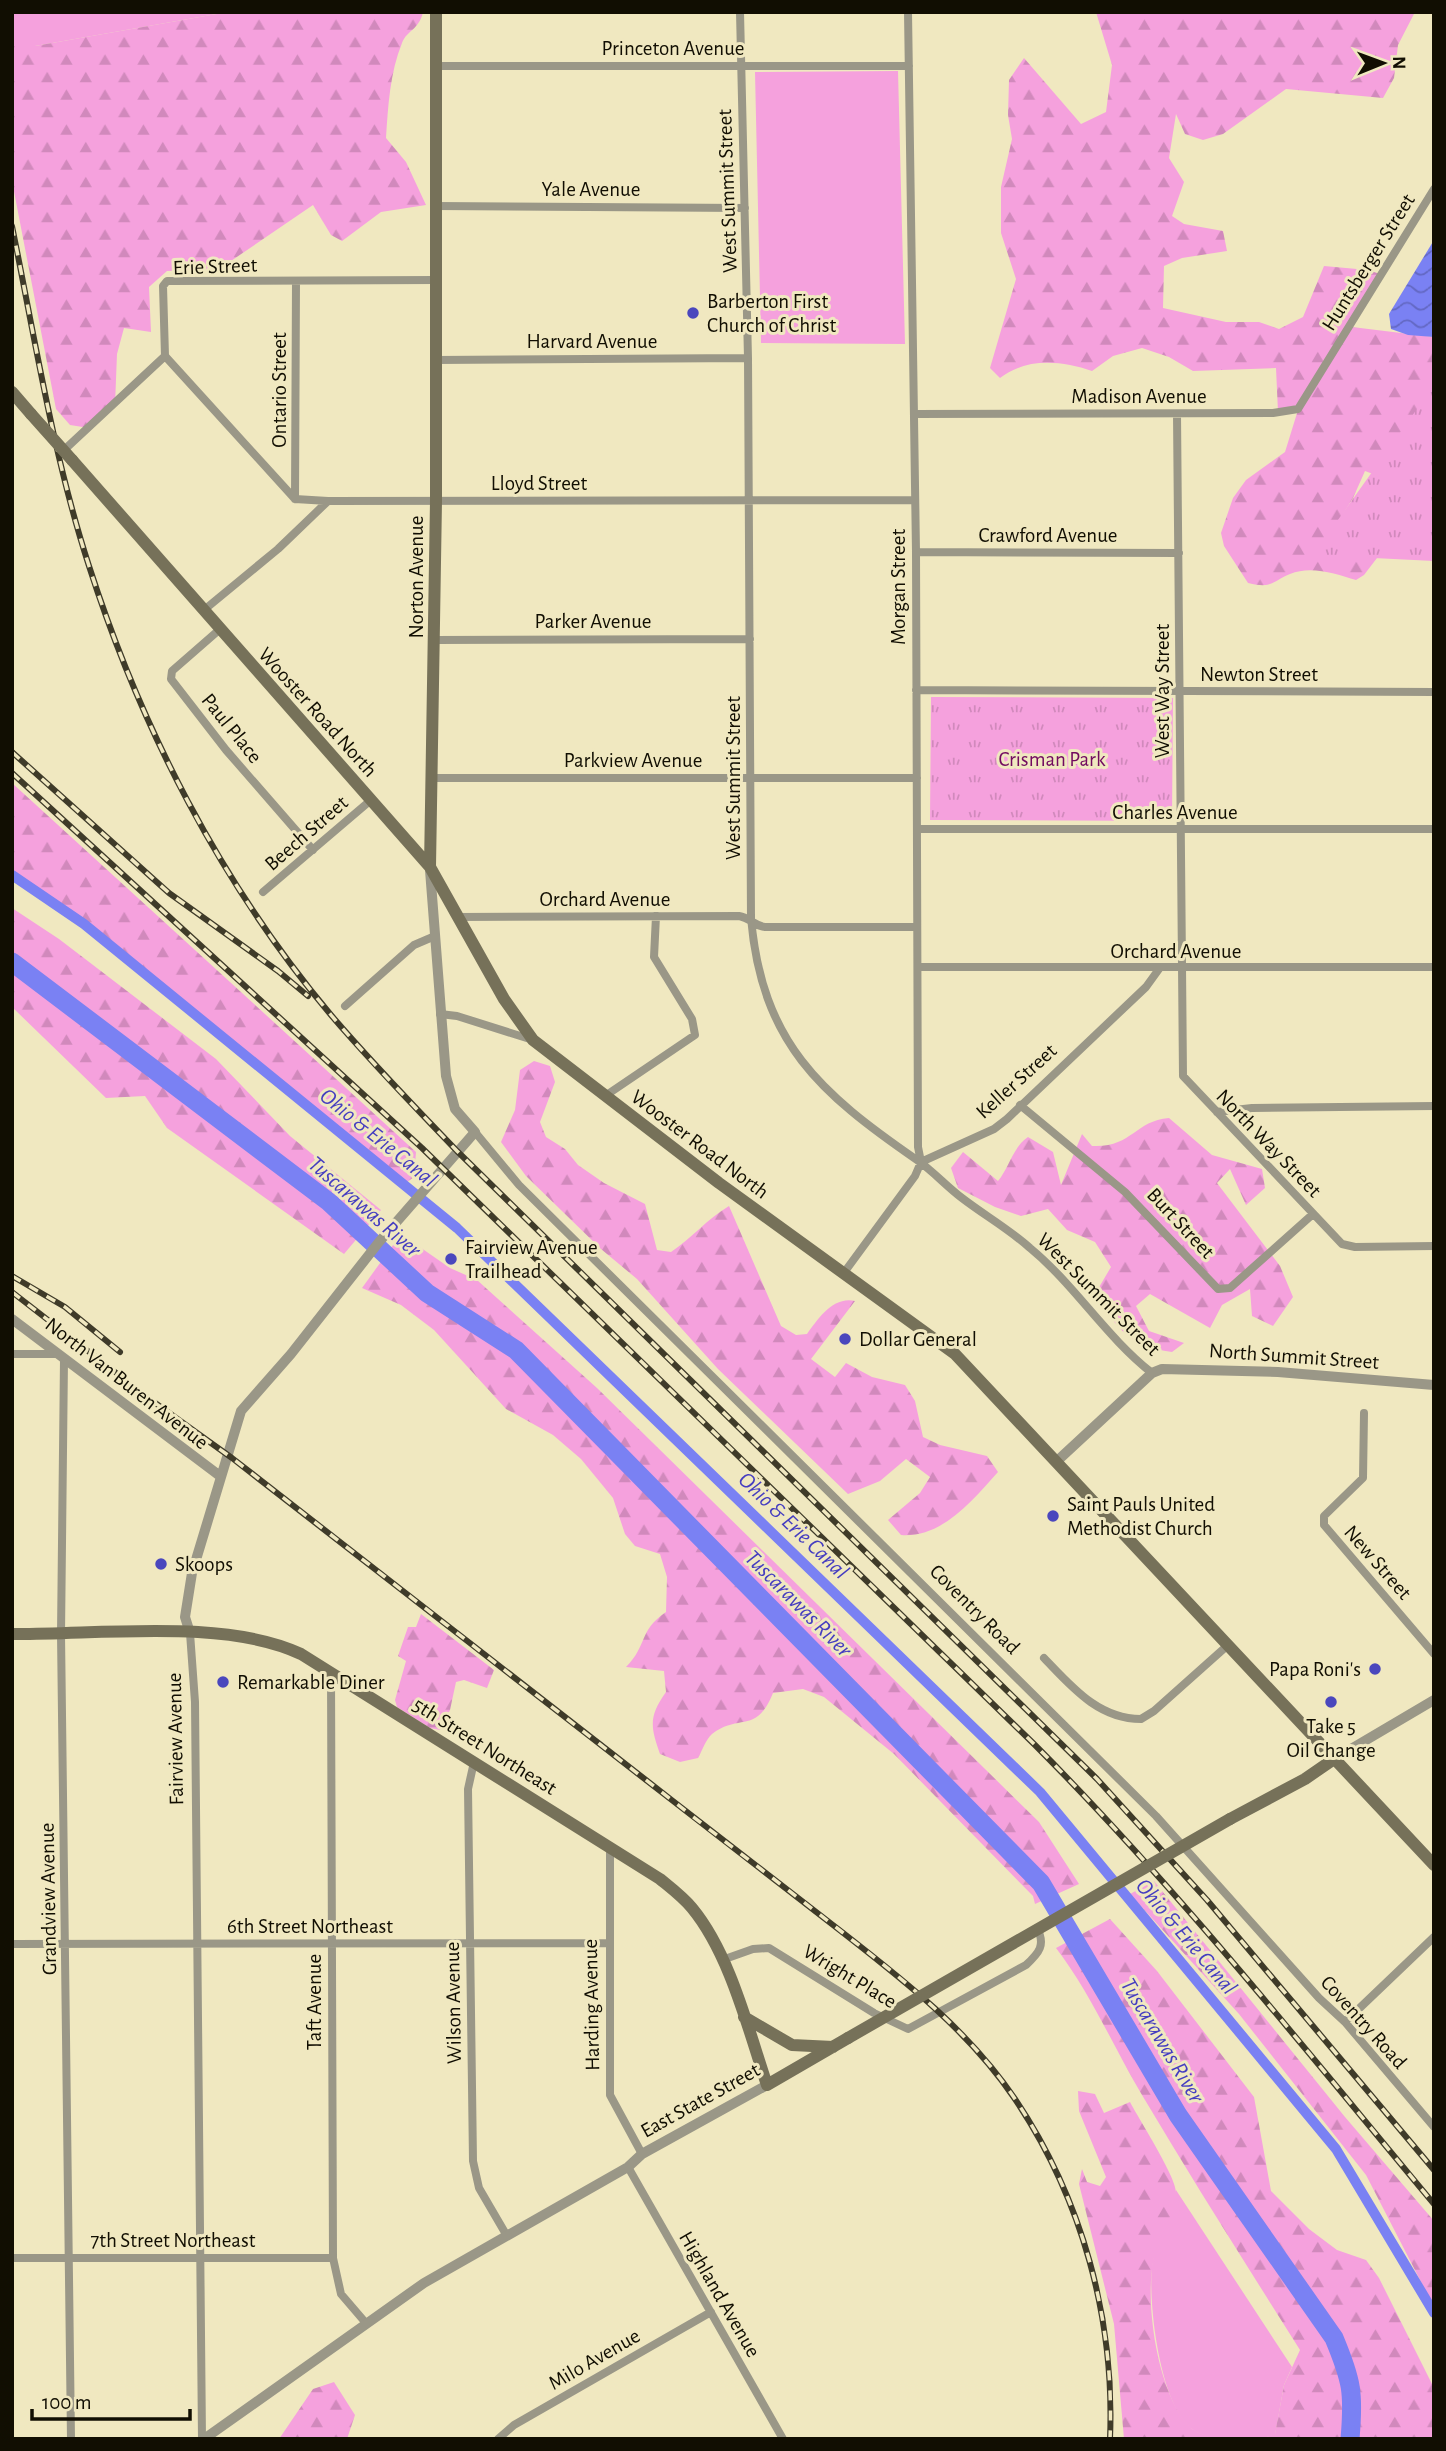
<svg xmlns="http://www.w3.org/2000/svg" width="1446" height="2451" font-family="'Alegreya Sans',sans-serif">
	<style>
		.grass { fill: #f5a1dd }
		.forest { fill: url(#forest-firs) }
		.park { fill: url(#park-tufts) }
		.water { fill: url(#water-waves) }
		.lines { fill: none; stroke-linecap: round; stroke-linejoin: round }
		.canal { stroke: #7a81f3; stroke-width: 10 }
		.river { stroke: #7a81f3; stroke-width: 19 }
		.minor { stroke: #9a9787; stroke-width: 8 }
		.tertiary { stroke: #9a9787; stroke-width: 10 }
		.secondary { stroke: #767159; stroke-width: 12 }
		.rail-casing { stroke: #3f3b29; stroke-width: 6 }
		.rail { stroke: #f0e8c0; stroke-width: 3.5; stroke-dasharray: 10; stroke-linecap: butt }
		.secondary-bridge { stroke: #767159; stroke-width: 12 }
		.poi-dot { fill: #4a47bd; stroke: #f0e8c0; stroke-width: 2.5 }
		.labels { text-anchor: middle; stroke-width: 6; stroke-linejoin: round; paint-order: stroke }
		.street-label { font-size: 21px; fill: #110e02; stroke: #f0e8c0 }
		.poi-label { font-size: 21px; fill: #110e02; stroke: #f0e8c0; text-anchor: start }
		.park-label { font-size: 21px; fill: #720a5f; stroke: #f0e8c0 }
		.water-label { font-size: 23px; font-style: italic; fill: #453dc0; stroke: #f0e8c0 }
	</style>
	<defs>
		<pattern id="forest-firs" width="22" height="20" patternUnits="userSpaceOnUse" patternTransform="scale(1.75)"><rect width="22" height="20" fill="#f5a1dd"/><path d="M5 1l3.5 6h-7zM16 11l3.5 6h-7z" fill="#d189bc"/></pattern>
		<pattern id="park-tufts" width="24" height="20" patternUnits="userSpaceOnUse" patternTransform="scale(1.75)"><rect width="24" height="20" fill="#f5a1dd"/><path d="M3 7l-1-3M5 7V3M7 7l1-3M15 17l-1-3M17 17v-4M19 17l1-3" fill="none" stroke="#d189bc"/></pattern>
		<pattern id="water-waves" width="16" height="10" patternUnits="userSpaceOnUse" patternTransform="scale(1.75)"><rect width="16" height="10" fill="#7a81f3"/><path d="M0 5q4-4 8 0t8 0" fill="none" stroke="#6368c3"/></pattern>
	</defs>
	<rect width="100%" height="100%" fill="#f0e8c0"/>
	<path class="grass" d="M12,12H228L35,46H13Z
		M898,71L905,344L761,343L755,72Z
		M1176,2190L1292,2367L1284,2385L1275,2435C1252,2441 1213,2445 1192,2429C1160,2405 1148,2304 1152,2266C1155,2239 1170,2217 1176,2190Z"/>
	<path class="forest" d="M228,12H423C419,30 407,30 402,43C390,72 388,107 386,138L406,162L426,205L381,212L342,241L331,235L313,205L228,263L204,270L167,271L149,287L151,332L124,328L117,354L115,405L89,428L70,425L56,409L12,181V41L14,46H35Z
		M1096,12H1415L1398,45L1394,78L1383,98L1286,89L1223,134L1203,140L1185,134L1176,114L1169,158L1184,182L1172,216L1184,224L1223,231L1227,251L1182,258L1164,266L1163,308L1226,322H1259L1279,329L1303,317L1324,266L1368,270L1383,275L1352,327L1434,337V457L1386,479L1365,471L1353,498L1343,514L1390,541L1364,575L1356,580C1336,574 1311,565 1290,574C1271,582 1272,589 1248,583L1224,546L1221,533L1233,498L1246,480L1285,452L1298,410L1278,412L1276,368L1193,371L1169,357L1142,348L1113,356L1092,371C1062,361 1027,357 1000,378L990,368L1016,279L1001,233V187L1012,139L1008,115L1009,80L1024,58L1081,124L1106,112L1112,65Z
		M12,783L416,1152L414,1177L403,1185L84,924L12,875Z
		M12,908L59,939L216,1059L290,1136L381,1210L344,1254L167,1128L145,1096L106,1098L12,1007Z
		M534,1061L550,1066L555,1082L540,1122L546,1137L565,1149L578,1165L604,1183L645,1204L657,1250L671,1252C692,1238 707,1219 729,1206L781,1326L796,1335L807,1334C818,1319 833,1296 855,1301L811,1359L835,1377L846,1363L872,1377L905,1385L915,1401L923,1437L940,1445L987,1456L998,1472C972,1501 942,1538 901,1535L888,1520L920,1493L930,1477L906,1459L880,1481L848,1494L718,1369L637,1279L601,1249L526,1176L501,1142L515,1110L520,1070Z
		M1169,1118L1212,1155L1262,1169L1265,1188L1246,1205L1230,1169L1217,1183L1280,1266L1293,1297L1273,1326L1252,1316L1250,1289L1222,1305L1210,1328L1150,1294L1136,1306L1149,1331L1184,1343L1172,1352C1128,1346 1117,1328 1095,1294L1111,1267L1095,1242L1067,1230L1048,1209L1021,1216L995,1207L958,1188L951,1168L963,1152L998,1181C1010,1166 1013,1147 1028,1137L1053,1152L1061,1185L1082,1134L1092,1146C1132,1148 1134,1121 1169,1118Z
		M401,1234L450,1268L477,1280L597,1388L1039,1822L1079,1884L1035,1904L1033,1896L894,1754L824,1697L803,1689L773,1693C756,1735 740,1713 712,1734C706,1739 702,1751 698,1758L680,1762L660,1754C650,1726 649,1716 666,1692L664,1671L626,1667C648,1645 638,1631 666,1612L667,1577L660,1554L635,1546L625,1534L613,1498L581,1459L553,1435L506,1409L434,1330L401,1305L362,1288Z
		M421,1614L494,1670L487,1688L464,1680L456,1682L450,1710L440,1730L430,1728L397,1707L395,1700L406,1661L398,1656L408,1627H416Z
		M1154,1881L1345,2117L1434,2221V2307L1366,2175L1239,2014L1130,1894Z
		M1110,1919L1157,1971L1254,2097L1271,2191L1309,2229L1337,2250L1366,2260L1379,2278L1434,2388V2439H1261L1275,2434L1284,2385L1300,2350C1247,2266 1193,2181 1142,2095C1113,2046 1091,1994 1056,1948Z
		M1078,2091L1095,2094L1104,2113L1130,2102C1139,2119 1176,2177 1176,2192C1175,2217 1157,2239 1153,2263C1145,2306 1158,2395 1190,2427C1196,2433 1206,2435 1214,2439H1124L1114,2324L1079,2184L1082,2169L1087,2182L1100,2186L1106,2177L1079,2111Z
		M334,2382L355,2415L347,2439H279L313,2389Z"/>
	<path class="park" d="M1434,385V561L1313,555Z
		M931,697L1173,698L1172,821L930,820Z"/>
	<path class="water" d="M1434,240V337L1408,335L1391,329L1389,314Z"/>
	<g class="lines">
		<path class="canal" d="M12,875L84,924L457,1228L1040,1792L1336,2149L1434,2313"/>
		<path class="river" d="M12,962L329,1202L427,1293L516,1350L1041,1883L1178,2115L1334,2338C1352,2381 1354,2393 1350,2439"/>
		<path class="minor" d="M740,12L748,358L751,918C762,1043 820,1093 917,1160C933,1171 946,1186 962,1198C984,1215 1009,1229 1030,1248C1075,1285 1106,1337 1152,1373
			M435,66H909
			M436,206L745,208
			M165,356L295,499
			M436,360L748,358
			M915,414L1273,413L1298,409L1434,189
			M1177,414L1183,1076L1342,1244L1355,1247L1434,1246
			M63,451L165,356L163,286L167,281L436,280
			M295,499L296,282
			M295,499L328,501
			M916,552L1179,553
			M204,610L278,549L328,501L915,500
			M219,630L172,671L171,679L226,750L313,850
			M435,640L750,639
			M916,690L1434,692
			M432,778H917
			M917,829H1434
			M263,892L371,800
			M457,917L739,916C750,918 755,926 765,927H917
			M918,967H1434
			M345,1006L414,945L435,936
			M440,1014L457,1016L533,1040
			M605,1096L695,1035L692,1019L654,957L656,916
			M1020,1105L1125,1192L1218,1289L1230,1288L1313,1214
			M1217,1112L1252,1108L1434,1106
			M475,1132L519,1185L1156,1816L1319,1998L1345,2022L1434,2127
			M921,1162L994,1129L1007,1119L1146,987L1159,969
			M843,1274L915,1176L921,1162L918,1147L916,552L908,12
			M12,1354H58
			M64,1359L61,1634L71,2439
			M1364,1413L1363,1478L1324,1516V1525L1434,1654
			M190,1633L195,1702L202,2439
			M1044,1658C1071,1686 1098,1719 1141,1719L1154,1711L1228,1645
			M331,1672L333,2258L341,2294L365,2322
			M474,1762L468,1789L473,2161L479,2188L507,2236
			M610,1847V2095L642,2154
			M12,1944L608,1943
			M722,1960L753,1949L769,1948L874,2013L908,2029L1026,1965C1039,1953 1046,1945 1037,1928
			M1345,2022L1434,1937
			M628,2167L783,2439
			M12,2258H333
			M498,2439L514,2425L711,2312"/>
		<path class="tertiary" d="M12,1319L220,1476
			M1056,1462L1152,1373L1162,1369L1278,1372L1434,1385
			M190,1633L185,1617L192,1573L241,1411L291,1354L379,1242L475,1132L455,1109L446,1076L430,870
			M1334,1759L1434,1700
			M204,2439L424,2283L628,2167L642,2154L767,2085"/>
		<path class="secondary" d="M12,392L31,414
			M72,460L430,867L504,999L533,1040L719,1183L955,1354L1434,1865
			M430,867L436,501V12
			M12,1634C98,1635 225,1618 301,1654L660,1879C671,1888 683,1897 692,1908C730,1954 748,2029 767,2085L848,2038
			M1230,1819L1305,1779L1334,1759
			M744,2017L792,2045L833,2047"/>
		<g class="rail-casing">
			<path id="rail" d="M12,226C35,339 53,455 89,566C141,728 221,884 331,1015C371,1062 414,1106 457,1151L1097,1779L1207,1900L1434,2170
				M12,752L169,893L278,971L308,996
				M12,773L422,1148L1035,1745C1178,1889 1304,2048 1434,2204
				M12,1276L65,1307L120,1352
				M12,1292L151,1400L232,1458C379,1572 526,1687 673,1801C729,1845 786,1888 842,1932C906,1982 969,2031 1015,2099C1082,2199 1115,2318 1110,2439"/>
		</g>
		<use href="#rail" class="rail"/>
		<path class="secondary-bridge" d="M31,414L72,460
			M848,2038L1230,1819"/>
	</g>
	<g class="poi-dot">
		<circle cx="693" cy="313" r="7"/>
		<circle cx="451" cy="1259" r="7"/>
		<circle cx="845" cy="1339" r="7"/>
		<circle cx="1053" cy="1516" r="7"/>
		<circle cx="161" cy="1564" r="7"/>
		<circle cx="1375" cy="1669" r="7"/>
		<circle cx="223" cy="1682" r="7"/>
		<circle cx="1331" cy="1702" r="7"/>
	</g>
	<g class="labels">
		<g class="street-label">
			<text x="673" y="55">Princeton Avenue</text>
			<text x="591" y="196">Yale Avenue</text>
			<text transform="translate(727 191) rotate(-92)" y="7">West Summit Street</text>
			<text transform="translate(1368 262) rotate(-58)" y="7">Huntsberger Street</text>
			<text transform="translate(215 266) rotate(-2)" y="7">Erie Street</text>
			<text x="592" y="348">Harvard Avenue</text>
			<text transform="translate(279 390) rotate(-90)" y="7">Ontario Street</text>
			<text x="1139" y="403">Madison Avenue</text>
			<text x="539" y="490">Lloyd Street</text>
			<text x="1048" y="542">Crawford Avenue</text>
			<text transform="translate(416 577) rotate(-90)" y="7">Norton Avenue</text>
			<text transform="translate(898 587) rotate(-90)" y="7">Morgan Street</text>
			<text x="593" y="628">Parker Avenue</text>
			<text x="1259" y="681">Newton Street</text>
			<text transform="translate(1162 691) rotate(-90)" y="7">West Way Street</text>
			<text transform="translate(318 712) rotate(48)" y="7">Wooster Road North</text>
			<text transform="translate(232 728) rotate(51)" y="7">Paul Place</text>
			<text x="633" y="767">Parkview Avenue</text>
			<text transform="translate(733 778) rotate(-90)" y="7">West Summit Street</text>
			<text x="1175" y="819">Charles Avenue</text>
			<text transform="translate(306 833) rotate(-41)" y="7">Beech Street</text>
			<text x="605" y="906">Orchard Avenue</text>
			<text x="1176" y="958">Orchard Avenue</text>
			<text transform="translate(1016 1081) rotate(-42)" y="7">Keller Street</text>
			<text transform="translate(1269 1143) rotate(46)" y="7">North Way Street</text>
			<text transform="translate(700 1144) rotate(37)" y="7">Wooster Road North</text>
			<text transform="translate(1181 1223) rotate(47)" y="7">Burt Street</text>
			<text transform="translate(1099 1294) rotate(45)" y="7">West Summit Street</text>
			<text transform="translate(1294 1356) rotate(4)" y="7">North Summit Street</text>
			<text transform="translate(127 1383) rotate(38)" y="7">North Van Buren Avenue</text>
			<text transform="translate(1378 1562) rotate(49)" y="7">New Street</text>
			<text transform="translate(975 1609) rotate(45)" y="7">Coventry Road</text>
			<text transform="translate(175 1739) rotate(-91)" y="7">Fairview Avenue</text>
			<text transform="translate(485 1746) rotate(32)" y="7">5th Street Northeast</text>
			<text transform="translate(48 1899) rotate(-91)" y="7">Grandview Avenue</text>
			<text x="310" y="1933">6th Street Northeast</text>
			<text transform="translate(850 1976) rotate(31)" y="7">Wright Place</text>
			<text transform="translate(314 2002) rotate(-90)" y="7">Taft Avenue</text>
			<text transform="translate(453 2003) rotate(-91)" y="7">Wilson Avenue</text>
			<text transform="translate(591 2005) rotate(-91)" y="7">Harding Avenue</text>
			<text transform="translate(1364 2022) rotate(48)" y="7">Coventry Road</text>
			<text transform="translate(700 2100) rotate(-29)" y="7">East State Street</text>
			<text x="173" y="2247">7th Street Northeast</text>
			<text transform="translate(720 2294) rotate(60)" y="7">Highland Avenue</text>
			<text transform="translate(594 2359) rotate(-30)" y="7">Milo Avenue</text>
		</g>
		<g class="poi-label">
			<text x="707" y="308">Barberton First<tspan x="707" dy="24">Church of Christ</tspan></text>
			<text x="465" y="1254">Fairview Avenue<tspan x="465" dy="24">Trailhead</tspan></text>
			<text x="859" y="1346">Dollar General</text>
			<text x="1067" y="1511">Saint Pauls United<tspan x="1067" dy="24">Methodist Church</tspan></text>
			<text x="175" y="1571">Skoops</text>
			<text x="1361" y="1676" text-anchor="end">Papa Roni's</text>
			<text x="237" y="1689">Remarkable Diner</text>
			<text x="1331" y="1733" text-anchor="middle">Take 5<tspan x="1331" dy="24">Oil Change</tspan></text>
		</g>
		<g class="park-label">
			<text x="1052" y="766">Crisman Park</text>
		</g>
		<g class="water-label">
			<text transform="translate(379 1137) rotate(39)" y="8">Ohio &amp; Erie Canal</text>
			<text transform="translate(365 1206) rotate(41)" y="8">Tuscarawas River</text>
			<text transform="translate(794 1525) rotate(44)" y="8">Ohio &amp; Erie Canal</text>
			<text transform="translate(799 1603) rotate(45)" y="8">Tuscarawas River</text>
			<text transform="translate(1187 1936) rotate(50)" y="8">Ohio &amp; Erie Canal</text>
			<text transform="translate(1163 2040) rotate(59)" y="8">Tuscarawas River</text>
		</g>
	</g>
	<rect width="1446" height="2451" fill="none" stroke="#110e02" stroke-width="28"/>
	<g transform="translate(1383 63) rotate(89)" stroke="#f0e8c0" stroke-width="5" paint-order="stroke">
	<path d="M0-5L12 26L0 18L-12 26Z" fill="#110e02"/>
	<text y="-10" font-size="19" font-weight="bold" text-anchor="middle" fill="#110e02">N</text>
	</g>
	<path d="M32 2409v10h158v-10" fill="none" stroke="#110e02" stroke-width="3.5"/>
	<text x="42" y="2409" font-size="21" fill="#110e02" stroke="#f0e8c0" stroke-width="5" paint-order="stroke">100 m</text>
</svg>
